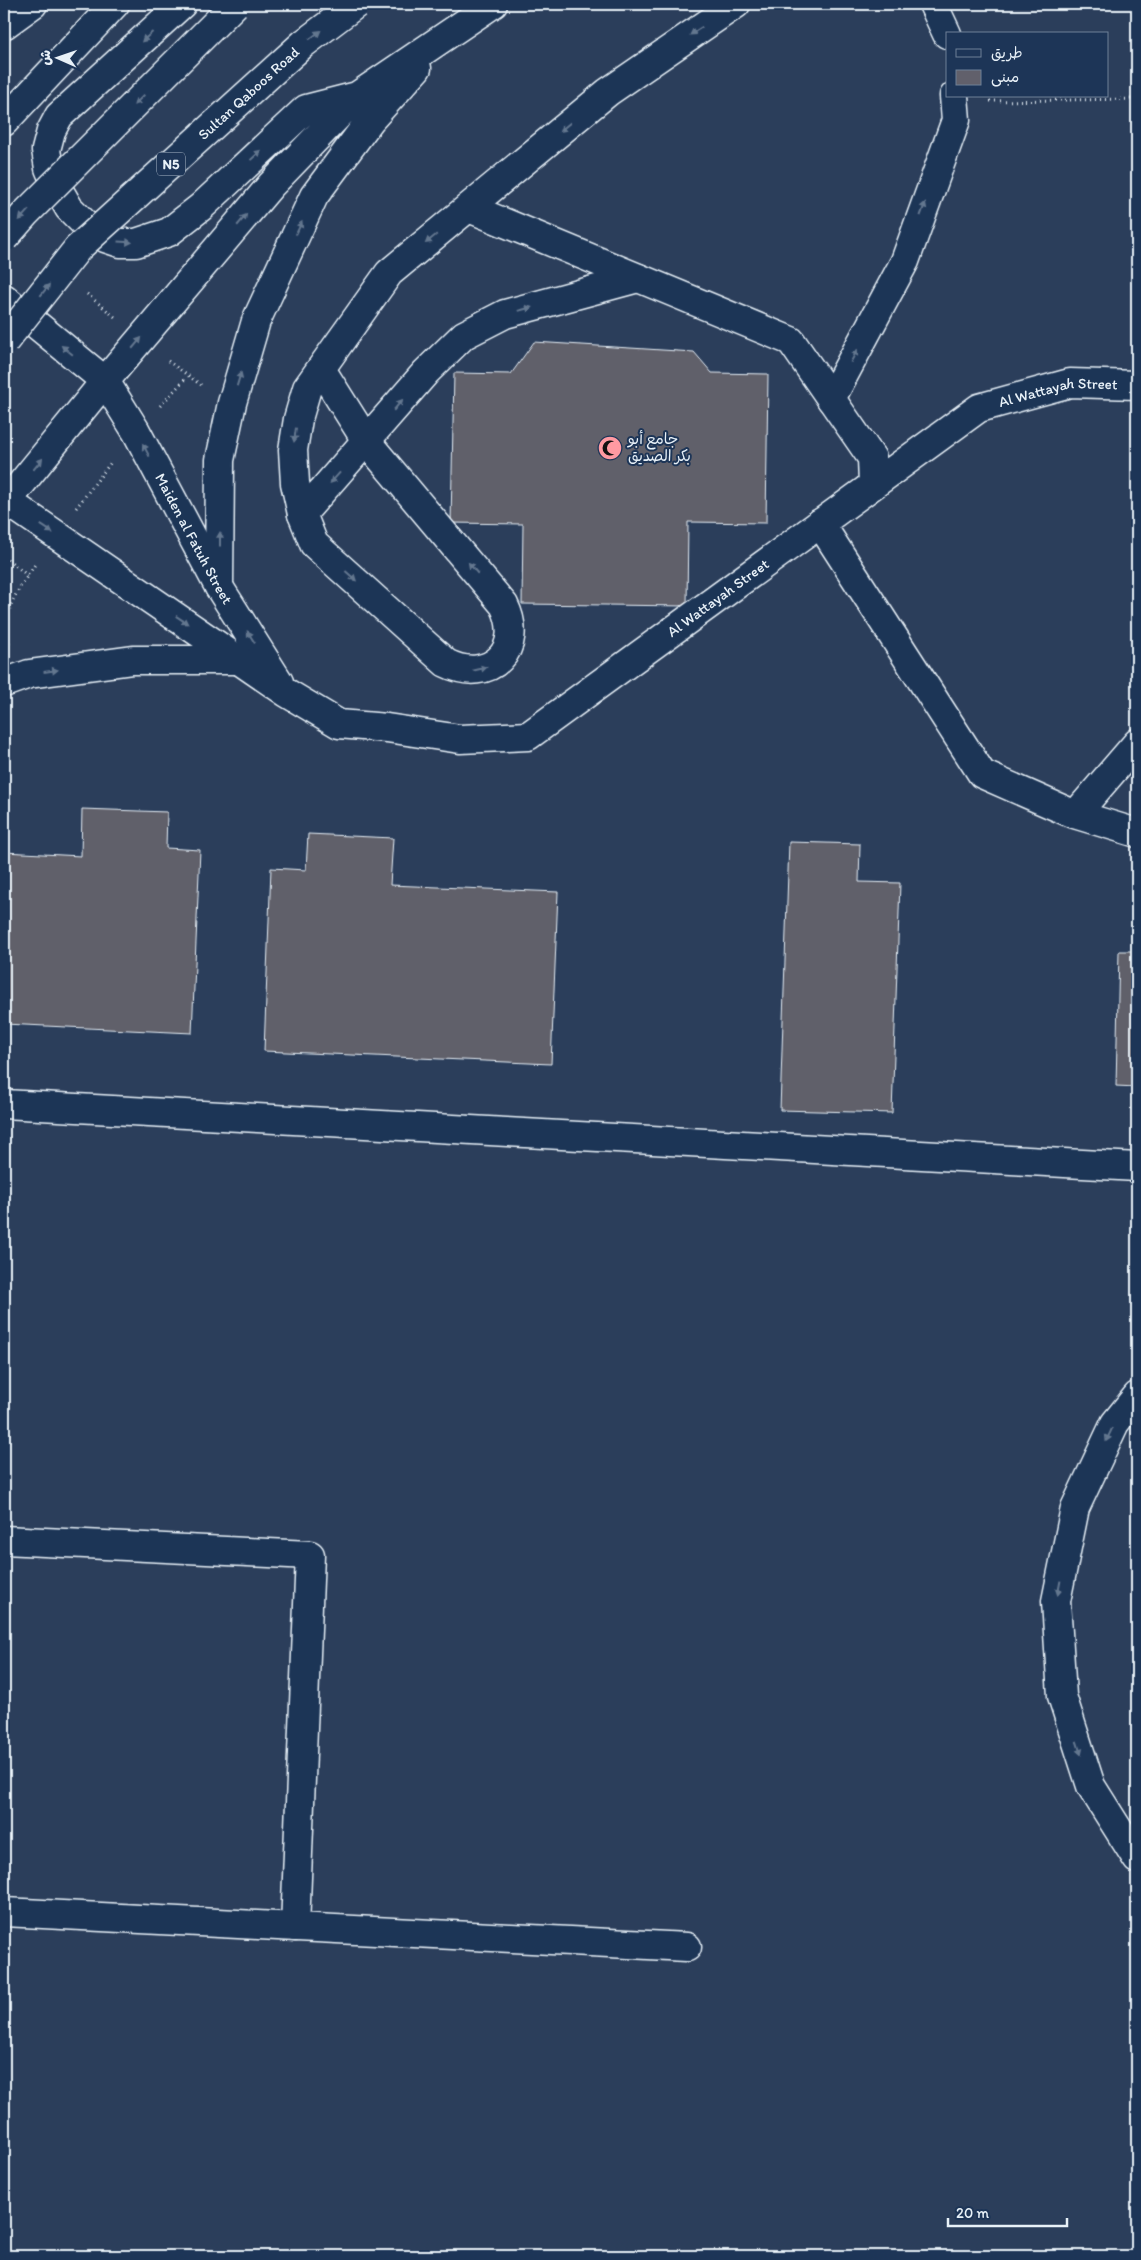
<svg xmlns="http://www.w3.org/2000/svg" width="1141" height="2260" font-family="Itim,'Playpen Sans Arabic',sans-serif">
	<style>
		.building { fill: #61606b; stroke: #e8f1f8 }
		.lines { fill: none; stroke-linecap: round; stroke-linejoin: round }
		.minor-casing { stroke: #e8f1f8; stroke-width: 31 }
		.major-casing { stroke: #e8f1f8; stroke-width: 31 }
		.highway-casing { stroke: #e8f1f8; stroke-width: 31 }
		.path { stroke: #e8f1f8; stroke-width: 3; stroke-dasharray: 1 4; stroke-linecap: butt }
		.minor { stroke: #1d3557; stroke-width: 28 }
		.major { stroke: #1d3557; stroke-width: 28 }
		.highway { stroke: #1d3557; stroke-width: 28 }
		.highway-bridge-casing { stroke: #e8f1f8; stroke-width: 31; stroke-linecap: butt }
		.highway-bridge { stroke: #1d3557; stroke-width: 28 }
		.oneway { fill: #64778f }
		.labels { text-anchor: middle; stroke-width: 4; stroke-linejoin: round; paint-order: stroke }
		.shield { fill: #1d3557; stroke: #abb9c8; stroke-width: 1 }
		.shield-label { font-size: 14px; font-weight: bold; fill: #e8f1f8 }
		.street-label { font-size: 15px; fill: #e8f1f8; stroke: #1d3557 }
		.poi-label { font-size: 15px; fill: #e8f1f8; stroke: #1d3557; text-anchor: start }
	</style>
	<rect width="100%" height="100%" fill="#2b3e5b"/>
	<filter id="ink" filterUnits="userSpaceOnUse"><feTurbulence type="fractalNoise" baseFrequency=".02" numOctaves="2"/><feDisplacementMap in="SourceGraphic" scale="10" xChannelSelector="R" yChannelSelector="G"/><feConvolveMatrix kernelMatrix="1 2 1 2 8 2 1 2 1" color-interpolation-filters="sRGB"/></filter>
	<g filter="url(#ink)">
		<path class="building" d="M534,342L694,352L712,373L768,374L766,523L688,522L687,606L522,604L523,524L451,523L454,373L511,374Z
			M82,809L167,812L166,848L200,850L192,1033L4,1024V852L81,856Z
			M308,834L393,838L390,885L558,892L551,1064L264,1051L271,868L306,870Z
			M789,842L860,844L859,882L900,883L892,1113L780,1110Z
			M1119,951H1137V1087L1116,1086Z"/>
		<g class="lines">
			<g class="minor-casing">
				<g id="minor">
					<path d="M933,4L947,34"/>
					<path d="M469,208L791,341L872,458L873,484"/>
					<path d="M321,369L367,442L504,605C526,649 490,685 446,663L314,544L302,514L295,483L293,450L298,419L307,388L389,273L608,92L736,4"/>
					<path id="s1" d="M105,381L136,431L219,587L279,682"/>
					<path d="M831,399L905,261L956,120L954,96"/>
					<path id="s2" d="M7,501L287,693L339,724L387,728L460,739L528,736L979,408L1070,383L1137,385"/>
					<path d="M302,514L426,372L464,335L505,314L638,278"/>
					<path d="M820,523L982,774L1071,813L1137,833"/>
					<path d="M1076,814L1137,743"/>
					<path d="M4,1104L1137,1167"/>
					<path d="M1137,1396L1115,1423L1075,1508L1056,1601L1062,1696L1091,1786L1137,1859"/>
					<path d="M4,1540L310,1555L295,1927"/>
					<path d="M4,1912L687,1947"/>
				</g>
			</g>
			<g class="major-casing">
				<path id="major" d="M4,298L105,381"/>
			</g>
			<g class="highway-casing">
				<path id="highway" d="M182,4L59,116L51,131L46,150L49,168L57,187L69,208L86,225L105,238L120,243H136L169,232L201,207L306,109L357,96
					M4,25L33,4
					M4,122L115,4
					M4,505L105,381L271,185L357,96L493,4
					M219,587L220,460L232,403L256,321L314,196L371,119L417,68
					M4,683L29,674L133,660H239"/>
			</g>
			<path class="path" d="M990,101L1137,99
				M87,294L115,317
				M168,361L201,385
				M160,406L187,377
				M76,508L112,461
				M4,556L28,576
				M9,644C2,607 17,593 36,563"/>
			<use href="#minor" class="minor"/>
			<use href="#major" class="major"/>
			<use href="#highway" class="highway"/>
			<g class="highway-bridge-casing">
				<g id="highway-bridge">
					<path d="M4,238L26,213L235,4"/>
					<path id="s3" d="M4,342L78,248L303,44L356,4"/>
				</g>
			</g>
			<use href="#highway-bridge" class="highway-bridge"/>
		</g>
		<defs><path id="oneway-solid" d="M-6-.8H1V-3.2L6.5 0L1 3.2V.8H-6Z" transform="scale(1.25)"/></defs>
		<g class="oneway">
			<use href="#oneway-solid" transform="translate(696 31) rotate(146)"/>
			<use href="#oneway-solid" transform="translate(315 35) rotate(-37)"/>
			<use href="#oneway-solid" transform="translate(147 37) rotate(138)"/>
			<use href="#oneway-solid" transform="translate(139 100) rotate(135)"/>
			<use href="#oneway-solid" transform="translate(565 127) rotate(140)"/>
			<use href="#oneway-solid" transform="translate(256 155) rotate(-43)"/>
			<use href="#oneway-solid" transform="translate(923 209) rotate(-70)"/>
			<use href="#oneway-solid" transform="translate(24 215) rotate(132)"/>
			<use href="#oneway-solid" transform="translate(242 220) rotate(-50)"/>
			<use href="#oneway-solid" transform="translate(299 228) rotate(-65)"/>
			<use href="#oneway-solid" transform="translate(431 239) rotate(141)"/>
			<use href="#oneway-solid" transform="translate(125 242) rotate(4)"/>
			<use href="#oneway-solid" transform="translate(45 290) rotate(-52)"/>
			<use href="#oneway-solid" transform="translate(525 309) rotate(-15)"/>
			<use href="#oneway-solid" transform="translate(137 343) rotate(-50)"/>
			<use href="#oneway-solid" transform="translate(67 350) rotate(-141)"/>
			<use href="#oneway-solid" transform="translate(854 356) rotate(-62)"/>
			<use href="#oneway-solid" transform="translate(239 379) rotate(-73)"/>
			<use href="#oneway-solid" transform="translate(398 405) rotate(-50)"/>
			<use href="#oneway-solid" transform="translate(295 435) rotate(98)"/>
			<use href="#oneway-solid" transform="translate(146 450) rotate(-118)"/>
			<use href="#oneway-solid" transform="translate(38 464) rotate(-51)"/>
			<use href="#oneway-solid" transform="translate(335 478) rotate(132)"/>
			<use href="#oneway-solid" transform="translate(47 529) rotate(34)"/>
			<use href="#oneway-solid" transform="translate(220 539) rotate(-90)"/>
			<use href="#oneway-solid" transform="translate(473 568) rotate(-130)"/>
			<use href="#oneway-solid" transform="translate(351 576) rotate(42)"/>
			<use href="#oneway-solid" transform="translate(182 620) rotate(34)"/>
			<use href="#oneway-solid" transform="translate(251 637) rotate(-122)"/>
			<use href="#oneway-solid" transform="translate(480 669) rotate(-14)"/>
			<use href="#oneway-solid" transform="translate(51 671) rotate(-8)"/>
			<use href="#oneway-solid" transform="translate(1109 1435) rotate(115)"/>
			<use href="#oneway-solid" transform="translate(1059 1588) rotate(101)"/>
			<use href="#oneway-solid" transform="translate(1079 1748) rotate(72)"/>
		</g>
	</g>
	<defs>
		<g id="mosque-disc" transform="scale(1.25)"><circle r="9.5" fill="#ff9aa2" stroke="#1d3557"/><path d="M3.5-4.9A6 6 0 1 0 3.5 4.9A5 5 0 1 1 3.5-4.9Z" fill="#111"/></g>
	</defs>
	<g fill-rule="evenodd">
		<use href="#mosque-disc" x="610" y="448"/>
	</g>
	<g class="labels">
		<rect class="shield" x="157" y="152.5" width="28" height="23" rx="4"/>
		<g class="shield-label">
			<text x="171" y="169">N5</text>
		</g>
		<g class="street-label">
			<text dy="5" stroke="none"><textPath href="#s3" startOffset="350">Sultan Qaboos Road</textPath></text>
			<text dy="5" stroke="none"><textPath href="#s2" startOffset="1229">Al Wattayah Street</textPath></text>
			<text dy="5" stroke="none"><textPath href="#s1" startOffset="181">Maiden al Fatuh Street</textPath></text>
			<text dy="5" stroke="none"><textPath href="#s2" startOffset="825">Al Wattayah Street</textPath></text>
		</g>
		<g class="poi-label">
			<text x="628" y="444">جامع أبو<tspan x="628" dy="17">بكر الصديق</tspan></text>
		</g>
	</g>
	<rect width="1141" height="2260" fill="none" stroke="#1d3557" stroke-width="20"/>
	<rect x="10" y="10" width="1121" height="2240" fill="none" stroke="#e8f1f8" stroke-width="2" filter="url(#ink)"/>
	<rect x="946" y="32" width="162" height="65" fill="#1d3557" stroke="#6e8097"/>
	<rect x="956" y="49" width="25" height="8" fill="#1d3557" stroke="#6e8097"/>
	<text x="991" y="58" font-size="15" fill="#e8f1f8">طريق</text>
	<rect x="956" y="70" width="25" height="15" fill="#61606b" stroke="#6e8097"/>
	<text x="991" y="82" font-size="15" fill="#e8f1f8">مبنى</text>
	<g transform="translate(58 58) rotate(272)" stroke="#1d3557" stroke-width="4" paint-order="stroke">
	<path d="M0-4L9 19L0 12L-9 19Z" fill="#e8f1f8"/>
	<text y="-8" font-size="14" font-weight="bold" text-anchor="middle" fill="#e8f1f8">ش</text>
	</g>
	<path d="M948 2218v8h119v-8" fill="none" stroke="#e8f1f8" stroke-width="2.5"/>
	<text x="956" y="2218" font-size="15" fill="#e8f1f8" stroke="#1d3557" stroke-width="4" paint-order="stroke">20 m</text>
</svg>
